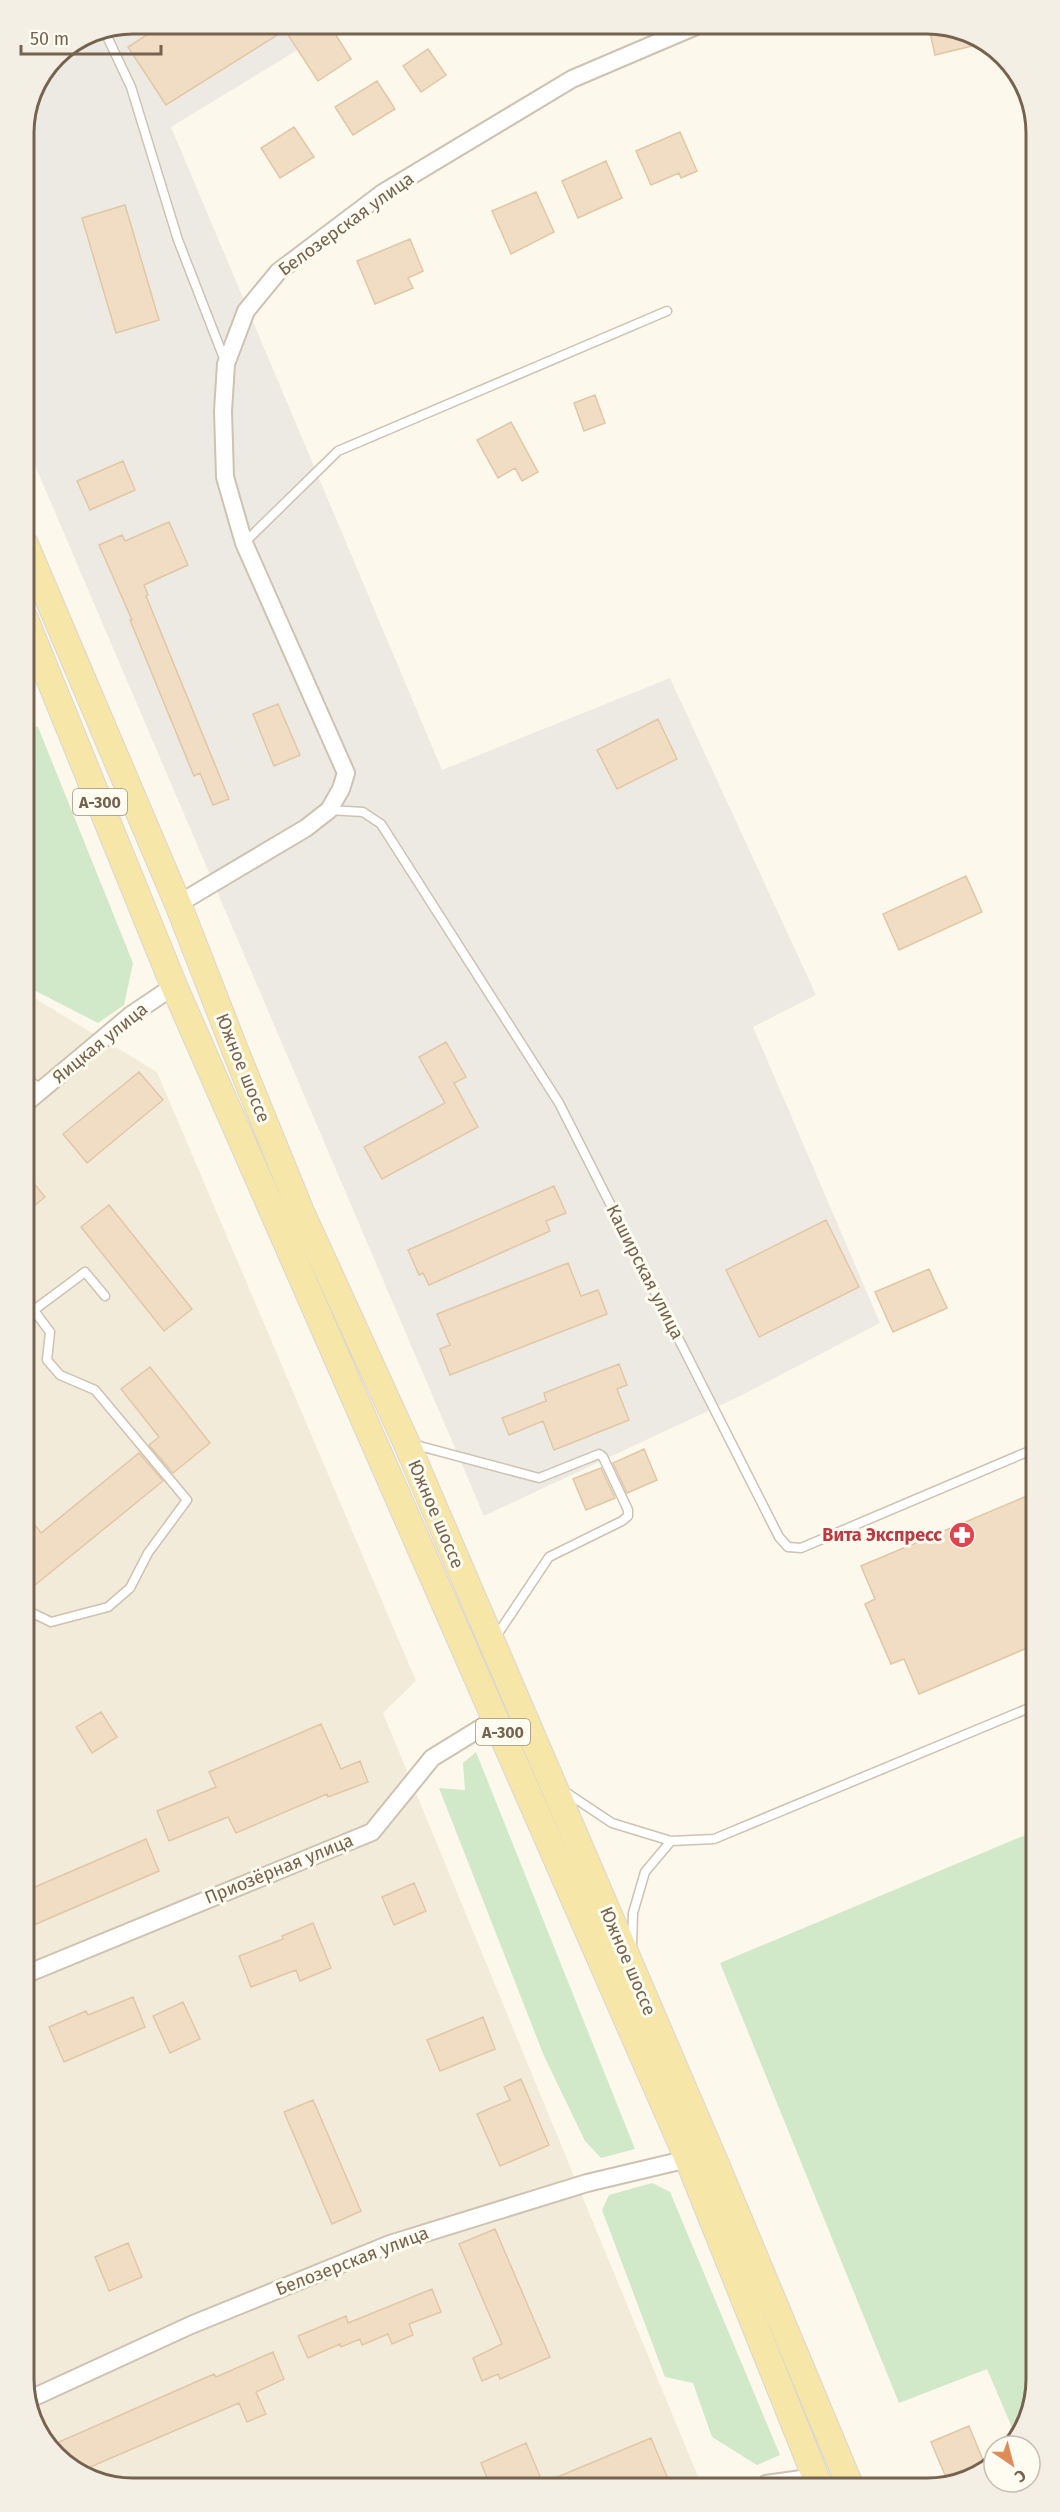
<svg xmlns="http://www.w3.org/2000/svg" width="1060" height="2512" font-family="'Fira Sans',sans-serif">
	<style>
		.residential { fill: #f3ebda }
		.industrial { fill: #edeae3 }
		.green { fill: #d1e9c9 }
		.building { fill: #f0ddc4; stroke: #e1c7a5; stroke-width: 1.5 }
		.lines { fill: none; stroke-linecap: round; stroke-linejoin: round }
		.lane-casing { stroke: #cec2b1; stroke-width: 11 }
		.street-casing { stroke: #cec2b1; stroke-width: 20 }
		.primary-casing { stroke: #dbd6d1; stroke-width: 28 }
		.lane { stroke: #fff; stroke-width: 8 }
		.street { stroke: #fff; stroke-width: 16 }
		.primary { stroke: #f6e6a8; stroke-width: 26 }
		.labels { text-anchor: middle; stroke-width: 6; stroke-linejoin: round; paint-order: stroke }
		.shield { fill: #fefbf1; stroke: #9f9180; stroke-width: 1.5 }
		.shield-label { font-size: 16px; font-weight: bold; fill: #76634f }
		.street-label { font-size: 18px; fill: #76634f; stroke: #fefbf1 }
		.health-label { font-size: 18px; font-weight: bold; fill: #be3a42; stroke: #fefbf1; text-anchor: end }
		.rim { fill: none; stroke: #76634f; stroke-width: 3 }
	</style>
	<rect width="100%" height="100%" fill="#fcf8eb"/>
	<path class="residential" d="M26,993L157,1072L416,1681L383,1713L701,2484L126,2488L67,2465L30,2413Z"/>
	<path class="industrial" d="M134,24H340L171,127L442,770L670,678L816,995L753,1027L880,1323L740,1396L484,1516L25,442L24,127L56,56L92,32Z"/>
	<path class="green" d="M26,724L38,727L133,963L124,1005L98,1023L26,986Z
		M476,1752L635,2149L601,2158L585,2141L544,2056L439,1788L465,1790L463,1763Z
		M1035,1831L1036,2379L1016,2437L987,2369L899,2403L720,1963Z
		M652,2183L670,2192L780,2455L757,2465L712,2437L693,2383L665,2377L602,2210L609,2195Z"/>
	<path class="building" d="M164,24H329L351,59L318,81L285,30L166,105L128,47Z
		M928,24H934L984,43L935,55Z
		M428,49L446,75L421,92L403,66Z
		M377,81L395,109L353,135L335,107Z
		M294,127L314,157L280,178L261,148Z
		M680,132L697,171L681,178L679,173L651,185L636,151Z
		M606,161L622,198L578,218L562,181Z
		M536,192L554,232L511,254L492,211Z
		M125,205L159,320L116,333L82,218Z
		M410,239L423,271L408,278L413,288L375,304L357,261Z
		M595,395L605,423L584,431L574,403Z
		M511,422L538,472L522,481L515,468L498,478L477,440Z
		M123,461L135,490L90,510L77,481Z
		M169,522L188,565L144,585L148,595L146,596L229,799L213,805L200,773L194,776L130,620H132L99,545L122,535L125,541Z
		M278,704L300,755L274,766L253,714Z
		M658,719L677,759L617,789L597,750Z
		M966,876L982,912L899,950L883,914Z
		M446,1042L466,1077L454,1083L478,1127L382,1179L364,1147L445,1103L419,1057Z
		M139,1072L163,1100L87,1163L63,1134Z
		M27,1175L45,1197L27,1212Z
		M554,1186L566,1213L546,1221L550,1231L429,1285L423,1273L419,1275L408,1250Z
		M109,1205L192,1309L164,1331L81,1227Z
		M826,1220L859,1287L759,1337L726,1270Z
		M568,1263L581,1296L598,1290L607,1314L450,1375L440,1349L450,1345L437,1314Z
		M929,1269L947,1308L893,1332L875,1292Z
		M619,1364L627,1385L617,1389L629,1420L554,1450L543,1421L509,1435L502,1418L546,1401L544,1393Z
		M150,1367L210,1443L173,1473L149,1445L159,1437L121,1389Z
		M644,1449L657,1480L627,1493L613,1463Z
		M139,1453L163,1481L35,1585L28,1576V1516L41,1533Z
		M601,1468L615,1498L586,1510L573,1479Z
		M1034,1493V1645L919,1694L904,1659L891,1664L865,1604L875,1599L861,1566Z
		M101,1712L117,1737L92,1753L76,1727Z
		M321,1724L341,1769L360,1761L368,1782L328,1797L327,1794L236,1833L228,1817L169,1841L157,1811L216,1787L209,1772Z
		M146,1839L159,1871L29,1927L28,1890Z
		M414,1883L426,1911L394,1925L382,1897Z
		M313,1923L331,1968L300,1981L296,1970L251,1987L239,1956L283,1939L282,1936Z
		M133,1997L145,2027L64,2062L49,2027L86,2011L88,2015Z
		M183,2002L200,2039L170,2053L153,2016Z
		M483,2017L495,2049L440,2071L427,2040Z
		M521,2079L549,2145L500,2166L477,2114L510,2100L504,2087Z
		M313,2100L361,2211L332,2224L284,2112Z
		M495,2229L550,2357L500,2379L498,2374L482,2381L473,2358L502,2344L459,2244Z
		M128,2243L142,2277L109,2291L95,2257Z
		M432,2289L441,2312L409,2324L413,2335L392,2344L388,2334L362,2345L360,2339L341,2347L340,2344L308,2358L298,2336L346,2316L348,2323Z
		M273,2352L284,2379L256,2392L266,2414L247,2422L239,2403L81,2471L67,2465L52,2445L214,2374L216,2377Z
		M969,2426L985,2465L961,2482H948L931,2442Z
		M651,2438L670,2484L538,2485Z
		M526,2443L542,2481L532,2485H490L481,2463Z"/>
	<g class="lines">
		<g class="lane-casing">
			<path id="lane" d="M104,30L131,87L178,240L225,361
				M244,543L338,451L667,311
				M329,810L363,812L381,824L559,1103L779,1537L788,1547L801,1548L1034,1449
				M27,1079L42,1090
				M27,1301L50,1332L47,1360L60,1375L95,1390L187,1500L148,1553L130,1588L108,1607L51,1622L28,1611
				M34,1310L85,1272L105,1296
				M412,1444L539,1478L599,1454L603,1457L628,1510V1516L622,1521L549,1557L495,1638
				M564,1791L612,1823L671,1841L714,1839L1034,1706
				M632,1946L633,1913L645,1872L671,1841"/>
		</g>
		<g class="street-casing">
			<path id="street" d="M178,904L306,828L329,810L341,789L346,773L244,543L225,477L223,411L226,364L246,311L278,272L384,192L572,79L701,24
				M27,1102L131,1015L174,986
				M29,1973L372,1832L432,1758L497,1718
				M30,2399L191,2325L390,2244L587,2183L688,2159
				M766,2484L816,2477"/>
		</g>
		<g class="primary-casing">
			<path id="primary" d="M25,544L178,904L235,1050L301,1212L406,1442L715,2162L849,2483
				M25,619L174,986L688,2159L818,2483"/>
		</g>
		<use href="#lane" class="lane"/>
		<use href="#street" class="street"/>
		<use href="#primary" class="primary"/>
	</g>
	<defs>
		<g id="pharmacy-disc" transform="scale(1.35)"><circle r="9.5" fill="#e0444e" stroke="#fefbf1"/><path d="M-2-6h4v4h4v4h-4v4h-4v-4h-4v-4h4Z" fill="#fff"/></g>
	</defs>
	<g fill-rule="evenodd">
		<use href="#pharmacy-disc" x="962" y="1535"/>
	</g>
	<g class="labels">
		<g class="shield">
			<rect x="73" y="789" width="54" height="26" rx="4.5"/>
			<rect x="476" y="1719" width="54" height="26" rx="4.5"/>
		</g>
		<g class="shield-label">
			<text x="100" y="808">А-300</text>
			<text x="503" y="1738">А-300</text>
		</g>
		<g class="street-label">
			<text transform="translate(346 224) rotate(-36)" y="6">Белозерская улица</text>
			<text transform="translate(100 1043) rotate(-39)" y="6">Яицкая улица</text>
			<text transform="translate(243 1068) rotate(68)" y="6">Южное шоссе</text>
			<text transform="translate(645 1272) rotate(63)" y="6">Каширская улица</text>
			<text transform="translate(436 1514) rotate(67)" y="6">Южное шоссе</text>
			<text transform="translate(279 1869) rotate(-22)" y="6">Приозёрная улица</text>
			<text transform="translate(628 1961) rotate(67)" y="6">Южное шоссе</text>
			<text transform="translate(352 2261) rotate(-21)" y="6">Белозерская улица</text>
		</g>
		<g class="health-label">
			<text x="942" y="1541">Вита Экспресс</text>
		</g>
	</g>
	<path d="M0 0H1060V2512H0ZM133 34H927A99 99 0 0 1 1026 133V2379A99 99 0 0 1 927 2478H133A99 99 0 0 1 34 2379V133A99 99 0 0 1 133 34Z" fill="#f3efe4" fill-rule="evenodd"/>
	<path class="rim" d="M133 34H927A99 99 0 0 1 1026 133V2379A99 99 0 0 1 927 2478H133A99 99 0 0 1 34 2379V133A99 99 0 0 1 133 34Z"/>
	<g transform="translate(1012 2464) rotate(145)"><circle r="28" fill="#fefbf1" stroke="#c8beb0" stroke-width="1.5"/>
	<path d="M0-4.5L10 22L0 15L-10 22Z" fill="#de8d58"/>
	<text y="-9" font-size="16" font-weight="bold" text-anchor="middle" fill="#76634f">С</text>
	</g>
	<path d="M21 45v9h140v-9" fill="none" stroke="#76634f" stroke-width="3"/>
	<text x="30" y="45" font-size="18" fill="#76634f" stroke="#fefbf1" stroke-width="4.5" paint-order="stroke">50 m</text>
</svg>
